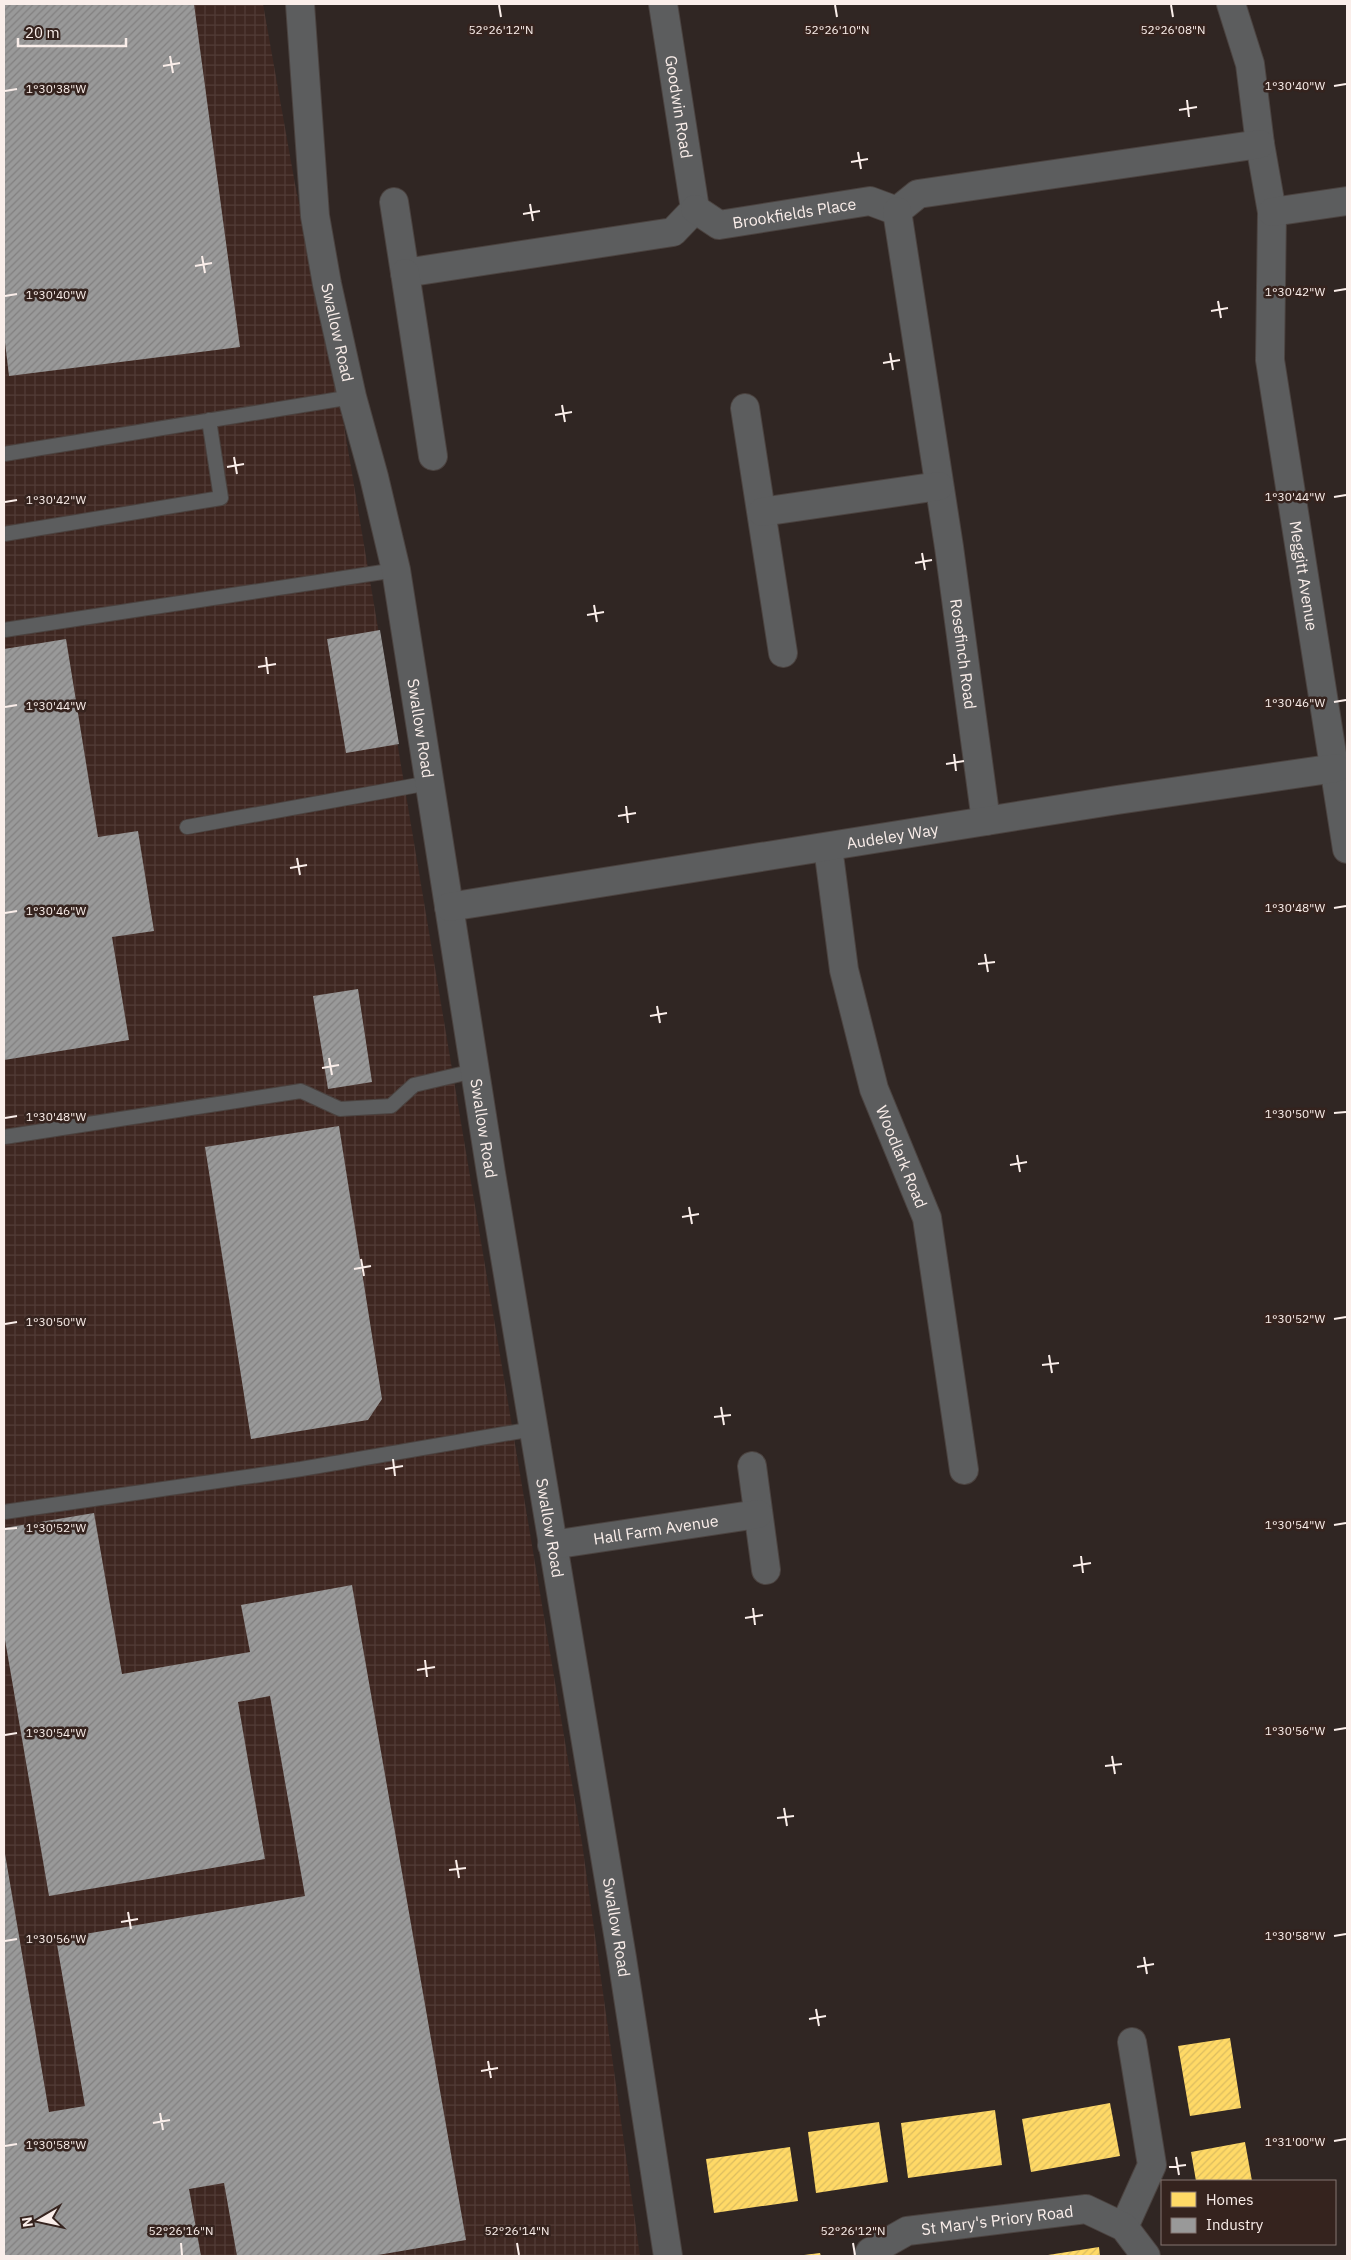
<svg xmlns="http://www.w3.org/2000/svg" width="1351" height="2260" font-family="'IBM Plex Sans',sans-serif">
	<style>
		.industrial { fill: url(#industrial-grid) }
		.homes { fill: url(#homes-hatch) }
		.industry { fill: url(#industry-hatch) }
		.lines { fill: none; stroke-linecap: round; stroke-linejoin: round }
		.service-casing { stroke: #4b4340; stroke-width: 16 }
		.minor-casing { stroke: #4b4340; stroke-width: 30 }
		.service { stroke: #5c5d5e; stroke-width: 14 }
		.minor { stroke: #5c5d5e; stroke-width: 28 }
		.ticks { fill: none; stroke: #faeeea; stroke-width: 2 }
		.labels { text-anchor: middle; stroke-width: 5; stroke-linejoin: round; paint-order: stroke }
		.street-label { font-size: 16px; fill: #faeeea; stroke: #35231e }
		.ticks-label { font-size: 12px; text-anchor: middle; fill: #faeeea; stroke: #35231e; stroke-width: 5; stroke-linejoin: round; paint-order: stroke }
	</style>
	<defs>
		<pattern id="industrial-grid" width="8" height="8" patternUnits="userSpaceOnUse" patternTransform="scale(1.25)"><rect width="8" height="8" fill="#3e2721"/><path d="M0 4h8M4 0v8" fill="none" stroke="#513c37"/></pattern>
		<pattern id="homes-hatch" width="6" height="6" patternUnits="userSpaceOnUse" patternTransform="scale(1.25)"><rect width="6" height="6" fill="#ffd966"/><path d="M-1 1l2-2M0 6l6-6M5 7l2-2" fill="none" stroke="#dbbc60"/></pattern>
		<pattern id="industry-hatch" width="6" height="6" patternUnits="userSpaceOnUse" patternTransform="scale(1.25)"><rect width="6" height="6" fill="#999"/><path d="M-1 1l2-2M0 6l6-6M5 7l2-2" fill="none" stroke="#828080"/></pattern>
	</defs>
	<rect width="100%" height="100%" fill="#302623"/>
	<path class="industrial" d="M4,4H263L295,184L337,384L582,1843L640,2256H4Z"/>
	<path class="homes" d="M1230,2038L1241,2108L1190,2116L1178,2046Z
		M1110,2103L1120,2156L1031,2172L1022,2119Z
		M995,2110L1002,2165L908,2178L901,2123Z
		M879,2122L888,2182L816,2193L808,2132Z
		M1245,2142L1252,2181H1196L1191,2152Z
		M790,2147L798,2201L714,2213L706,2159Z
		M1099,2247L1100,2256H1048V2255Z
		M820,2253L821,2256H804V2255Z"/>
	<path class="industry" d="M4,4H194L240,347L9,376L4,334Z
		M380,630L399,744L346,753L327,639Z
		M66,639L98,837L138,831L154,931L112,937L129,1040L4,1060V649Z
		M358,989L372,1082L328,1089L313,996Z
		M339,1126L382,1399L368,1420L251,1439L205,1147Z
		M94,1513L122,1674L250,1652L241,1605L352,1585L466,2240L372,2256H237L224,2183L189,2189L201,2256H4V1848L49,2112L85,2106L56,1939L305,1896L270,1696L238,1702L265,1859L49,1896L4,1634V1528Z"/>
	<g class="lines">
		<g class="service-casing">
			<path id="service" d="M4,454L352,397
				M4,534L221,498L209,420
				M4,630L396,570
				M187,827L429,783
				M4,1137L301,1091L340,1109L391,1106L414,1085L474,1071
				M4,1512L301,1469L533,1429"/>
		</g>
		<g class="minor-casing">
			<g id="minor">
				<path id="s1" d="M300,4L315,216L327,284L352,397L374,477L396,570L491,1173L622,1958L668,2256"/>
				<path id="s2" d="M663,4L695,209"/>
				<path id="s3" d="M1231,4L1250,64L1260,144L1272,212L1270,360L1347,849"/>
				<path d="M394,202L405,273L673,232L695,209"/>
				<path id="s4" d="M695,209L719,225L870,201L897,211L918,194L1260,144"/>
				<path id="s5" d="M897,211L949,547L986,821"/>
				<path d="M1272,212L1347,201"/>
				<path d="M405,273L433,456"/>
				<path d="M745,408L783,653"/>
				<path d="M762,512L939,486"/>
				<path id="s6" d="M828,847L844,970L874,1089L927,1218L964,1470"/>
				<path id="s7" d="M449,907L1117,800L1336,768"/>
				<path d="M752,1466L766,1570"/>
				<path id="s8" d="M552,1545L758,1514"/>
				<path d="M1124,2227L1152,2165L1132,2042"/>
				<path id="s9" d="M868,2256L870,2252L907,2231L1086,2209L1124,2227L1146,2256"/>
			</g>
		</g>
		<use href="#service" class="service"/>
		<use href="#minor" class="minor"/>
	</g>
	<path class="ticks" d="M499,5L501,17M835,5L837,17M1171,5L1173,17M170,56L173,73M163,66L180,63M1334,86L1346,84M5,91L17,89M1187,100L1189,117M1179,110L1197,107M858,152L861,169M851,162L868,159M530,204L533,221M523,214L540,211M202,256L205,273M195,266L212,263M1334,291L1346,289M5,296L17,294M1218,301L1221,318M1211,311L1228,308M890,353L893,370M883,363L900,360M562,405L565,422M555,415L572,412M234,457L237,474M227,467L244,464M1334,497L1346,495M5,502L17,500M922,553L925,570M915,563L932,560M594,605L597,622M587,615L604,612M266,657L268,674M258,667L276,664M1334,702L1346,700M5,707L17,705M954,754L956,771M946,764L964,761M626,806L628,823M618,816L636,813M297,858L300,875M290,868L307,865M1334,908L1346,906M5,913L17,911M985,954L988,972M978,964L995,962M657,1006L660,1023M650,1016L667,1013M329,1058L332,1075M322,1068L339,1065M1334,1113L1346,1112M5,1118L17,1116M1017,1155L1020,1172M1010,1165L1027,1162M689,1207L692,1224M682,1217L699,1214M361,1259L364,1276M354,1269L371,1266M1334,1319L1346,1317M5,1324L17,1322M1049,1355L1052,1373M1042,1365L1059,1363M721,1407L724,1425M714,1417L731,1415M393,1459L395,1476M385,1469L403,1466M1334,1525L1346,1523M5,1529L17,1528M1081,1556L1083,1573M1073,1566L1091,1563M753,1608L755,1625M745,1618L763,1615M425,1660L427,1677M417,1670L435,1667M1334,1730L1346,1728M5,1735L17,1733M1112,1756L1115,1774M1105,1766L1122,1764M784,1808L787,1826M777,1818L794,1816M456,1860L459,1878M449,1870L466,1868M128,1912L131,1929M121,1922L138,1919M1334,1936L1346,1934M5,1941L17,1939M1144,1957L1147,1974M1137,1967L1154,1964M816,2009L819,2026M809,2019L826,2016M488,2061L491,2078M481,2071L498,2068M160,2113L163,2130M153,2123L170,2120M1334,2141L1346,2139M5,2146L17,2144M1176,2157L1179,2175M1169,2167L1186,2165M181,2243L182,2255M517,2243L519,2255M853,2243L855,2255"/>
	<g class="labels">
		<g class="street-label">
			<text dy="6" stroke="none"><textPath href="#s2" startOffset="104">Goodwin Road</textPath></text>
			<text dy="6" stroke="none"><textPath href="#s4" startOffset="105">Brookfields Place</textPath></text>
			<text dy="6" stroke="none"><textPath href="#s1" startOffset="331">Swallow Road</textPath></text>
			<text dy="6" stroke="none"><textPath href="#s3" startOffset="579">Meggitt Avenue</textPath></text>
			<text dy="6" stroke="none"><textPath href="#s5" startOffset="448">Rosefinch Road</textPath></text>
			<text dy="6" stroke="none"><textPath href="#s1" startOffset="736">Swallow Road</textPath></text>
			<text dy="6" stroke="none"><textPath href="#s7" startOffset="449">Audeley Way</textPath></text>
			<text dy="6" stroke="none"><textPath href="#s1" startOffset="1141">Swallow Road</textPath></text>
			<text dy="6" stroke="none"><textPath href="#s6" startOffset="320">Woodlark Road</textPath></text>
			<text dy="6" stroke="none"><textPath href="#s1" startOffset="1546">Swallow Road</textPath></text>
			<text dy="6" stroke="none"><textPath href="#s8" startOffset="105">Hall Farm Avenue</textPath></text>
			<text dy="6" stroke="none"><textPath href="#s1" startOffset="1951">Swallow Road</textPath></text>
			<text dy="6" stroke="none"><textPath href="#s9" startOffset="138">St Mary's Priory Road</textPath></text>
		</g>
	</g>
	<g class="ticks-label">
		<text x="501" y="34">52°26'12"N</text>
		<text x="837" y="34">52°26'10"N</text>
		<text x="1173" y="34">52°26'08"N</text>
		<text x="1295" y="90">1°30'40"W</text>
		<text x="56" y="93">1°30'38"W</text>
		<text x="1295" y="296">1°30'42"W</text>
		<text x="56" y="299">1°30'40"W</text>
		<text x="1295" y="501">1°30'44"W</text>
		<text x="56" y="504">1°30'42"W</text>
		<text x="1295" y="707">1°30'46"W</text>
		<text x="56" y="710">1°30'44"W</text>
		<text x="1295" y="912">1°30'48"W</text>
		<text x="56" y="915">1°30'46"W</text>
		<text x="1295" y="1118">1°30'50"W</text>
		<text x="56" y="1121">1°30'48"W</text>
		<text x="1295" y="1323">1°30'52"W</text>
		<text x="56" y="1326">1°30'50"W</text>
		<text x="1295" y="1529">1°30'54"W</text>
		<text x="56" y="1532">1°30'52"W</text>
		<text x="1295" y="1735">1°30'56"W</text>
		<text x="56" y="1737">1°30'54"W</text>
		<text x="1295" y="1940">1°30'58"W</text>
		<text x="56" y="1943">1°30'56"W</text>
		<text x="1295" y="2146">1°31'00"W</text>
		<text x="56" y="2149">1°30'58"W</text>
		<text x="181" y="2235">52°26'16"N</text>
		<text x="517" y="2235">52°26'14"N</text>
		<text x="853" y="2235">52°26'12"N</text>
	</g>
	<rect width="1351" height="2260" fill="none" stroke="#faeeea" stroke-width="10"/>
	<rect x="1161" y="2180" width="175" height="65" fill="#35231e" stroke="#847470"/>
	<rect x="1171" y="2192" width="25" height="15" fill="#ffd966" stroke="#847470"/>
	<text x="1206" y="2205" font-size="15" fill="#faeeea">Homes</text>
	<rect x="1171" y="2218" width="25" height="15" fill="#999999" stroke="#847470"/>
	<text x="1206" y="2230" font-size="15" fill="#faeeea">Industry</text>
	<g transform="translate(40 2220) rotate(261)" stroke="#35231e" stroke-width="4" paint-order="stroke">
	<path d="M0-4L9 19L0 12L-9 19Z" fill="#faeeea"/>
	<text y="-8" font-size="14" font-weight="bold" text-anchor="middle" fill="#faeeea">N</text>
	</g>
	<path d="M18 38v8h108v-8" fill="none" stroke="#faeeea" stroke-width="2.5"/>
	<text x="25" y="38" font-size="15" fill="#faeeea" stroke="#35231e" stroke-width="4" paint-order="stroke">20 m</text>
</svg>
